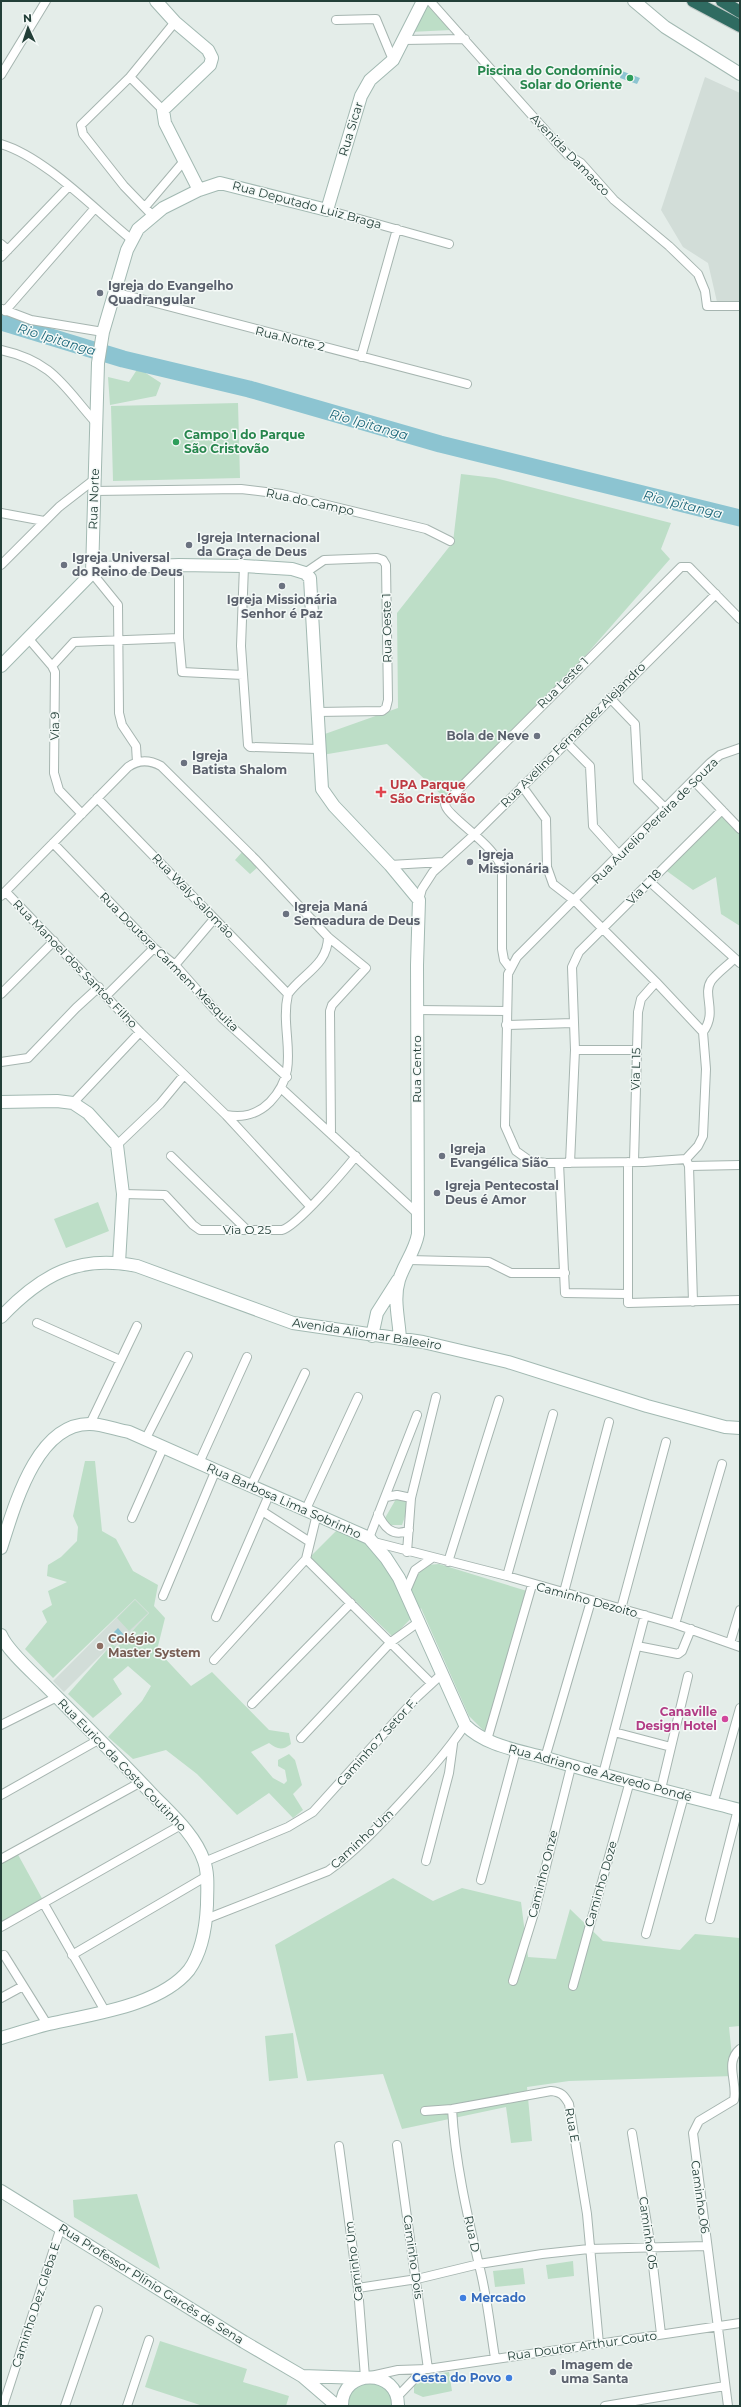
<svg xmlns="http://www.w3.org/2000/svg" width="741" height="2407" font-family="Montserrat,sans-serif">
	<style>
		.built { fill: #d2ddd8 }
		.green { fill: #bddec7 }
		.water { fill: #8cc4d1 }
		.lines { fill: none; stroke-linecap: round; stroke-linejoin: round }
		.river { stroke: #8cc4d1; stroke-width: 17 }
		.street-casing { stroke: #a6b5b0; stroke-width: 10 }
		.secondary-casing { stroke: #a2b9b2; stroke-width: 14 }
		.highway-casing { stroke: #c1c9c7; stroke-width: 14 }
		.street { stroke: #fff; stroke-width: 8 }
		.secondary { stroke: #fff; stroke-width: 12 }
		.highway { stroke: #2f6b61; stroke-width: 12 }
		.leisure-dot { fill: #2e9e5b; stroke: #f4f9f7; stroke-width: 1.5 }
		.worship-dot { fill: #6b7280; stroke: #f4f9f7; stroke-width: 1.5 }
		.health-dot { fill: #e0444e; stroke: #f4f9f7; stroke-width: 1.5 }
		.education-dot { fill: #8d6e63; stroke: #f4f9f7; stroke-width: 1.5 }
		.hotel-dot { fill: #d1479c; stroke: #f4f9f7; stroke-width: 1.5 }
		.shop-dot { fill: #3f7fe0; stroke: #f4f9f7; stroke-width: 1.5 }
		.labels { text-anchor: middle; stroke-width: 3; stroke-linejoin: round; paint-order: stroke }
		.leisure-label { font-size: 12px; font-weight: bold; fill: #27864d; stroke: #f4f9f7; text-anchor: end }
		.street-label { font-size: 12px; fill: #233f38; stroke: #f4f9f7 }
		.worship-label { font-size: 12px; font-weight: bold; fill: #5b616d; stroke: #f4f9f7; text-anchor: start }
		.health-label { font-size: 12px; font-weight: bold; fill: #be3a42; stroke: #f4f9f7; text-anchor: start }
		.education-label { font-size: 12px; font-weight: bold; fill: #785e54; stroke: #f4f9f7; text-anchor: start }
		.hotel-label { font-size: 12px; font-weight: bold; fill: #b23c85; stroke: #f4f9f7; text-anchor: end }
		.shop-label { font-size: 12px; font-weight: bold; fill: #366cbe; stroke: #f4f9f7; text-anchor: start }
		.water-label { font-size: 13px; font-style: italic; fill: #1d677a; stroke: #f4f9f7 }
	</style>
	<rect width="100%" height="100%" fill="#e4ede9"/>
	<path class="built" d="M705,77L740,93V304L717,302L708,263L683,247L661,210Z
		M135,1599L149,1613L116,1647L113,1643L64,1692L53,1681Z"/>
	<path class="green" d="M426,3L451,30L410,32Z
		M138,368L161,383L156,396L110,405L108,377L129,382Z
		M238,403L240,478L113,481L111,406Z
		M461,474L495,478L671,523L661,549L670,559L529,720L449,802L387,744L322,755V735L398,708L397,613L453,542Z
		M724,809L740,826V926L721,914L716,877L693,890L664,869Z
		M243,851L259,866L250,874L235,860Z
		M98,1202L109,1231L66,1248L54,1219Z
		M85,1461H95L102,1531L116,1539L133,1571L158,1585L154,1606L165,1618L157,1650L191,1686L212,1672L269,1730L289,1733L291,1744C282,1751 277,1749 269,1743L251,1752L273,1778L284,1784L287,1781L285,1770L278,1766V1760L289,1754L295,1760L302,1785L293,1794L303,1810L293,1818L269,1793L237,1815L197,1774L166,1750L133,1759L108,1737L142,1701L151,1686L128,1666L113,1679L122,1694L93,1718L68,1694L112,1644L117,1647L149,1613L135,1599L53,1678L25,1649L47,1622L42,1611L52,1605L48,1591L67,1582L47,1576L48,1565L61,1557L77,1541L78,1527L73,1516Z
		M396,1499H403L409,1505L402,1525H389L385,1518Z
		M342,1525L381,1540L410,1583L426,1565L439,1564L527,1591L485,1732L469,1716L421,1608L393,1637L310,1557Z
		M135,1600L148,1613L129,1631L117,1618Z
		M16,1851L44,1902L1,1926V1860Z
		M393,1878L433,1901L462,1888L521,1902L528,1957L556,1959L570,1909L603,1941L680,1950L695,1934L740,1938V2026L729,2027L734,2076L569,2081L527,2087L532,2141L511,2143L506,2107L402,2129L383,2074L307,2081L275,1945Z
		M293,2033L298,2078L269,2081L265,2036Z
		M137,2194L160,2269L74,2217L73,2200Z
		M573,2261L574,2276L548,2279L546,2265Z
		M523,2268L525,2284L495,2287L493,2271Z
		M160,2341L247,2369L243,2382L289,2396L286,2406H203L145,2387Z
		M449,2372L452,2391L423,2397L414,2393V2386C424,2377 435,2374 449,2372Z
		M358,2382L385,2383L395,2406H346V2398Z"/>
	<path class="water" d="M622,71L640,78L637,84L620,78Z
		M118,1628L124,1635L115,1643L109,1637Z"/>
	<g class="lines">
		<path class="river" d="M1,322L123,359L249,389L440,444L740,518"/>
		<g class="street-casing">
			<path id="street" d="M430,1L554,140L568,155L581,163L614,200L669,246L698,274L705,291L707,306H740
				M336,20L376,19L393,60
				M403,40L465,39
				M1,75L46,1
				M130,77L163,110
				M1,144C45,157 95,210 131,239
				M145,207L184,161
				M327,210L449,244
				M153,216L124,186L83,134L81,125L130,77L175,22
				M1,244L8,250
				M1,257L69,186
				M114,292L467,384
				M2,309L31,320L103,332
				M5,311L95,208
				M1,350C54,362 63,386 97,424
				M361,357L397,229
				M94,491L241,489L282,494L426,529L450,541
				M1,513L44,521
				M1,565L59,507L95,479
				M179,565V638L182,672L243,675
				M244,566L241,646L248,745L250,747L318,749
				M92,573L118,605L119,713L122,725L136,746L137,762
				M305,573L324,560L377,558L383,560L386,565L388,700L386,708L382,711L317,712
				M28,638L52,666L55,672L54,773L59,790L82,814
				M52,666L74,642L179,638
				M610,698L635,724L638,781L666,809
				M566,742L590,766L593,826L620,856
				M693,780L740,829
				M522,786L546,819L547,867L553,884L575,901L656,982L703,1032L706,1069L703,1136L698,1146L686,1159L644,1162L546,1163L530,1161L516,1151L505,1126L508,974L517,957L710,763L720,755L740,748
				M97,798L288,994
				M53,843L154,948L175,965L222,1018L287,1077
				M390,865L443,862
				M650,882L740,963
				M6,892L140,1032L226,1115L310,1206
				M1,896L128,767C139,759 150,760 161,766L255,859L328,937L366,968L332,1005L330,1011L331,1134
				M419,900L422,889L433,872L475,834L716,594
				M175,965L214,919
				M510,968L504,960L502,949V871C500,847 443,815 445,803L681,567H689L740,619
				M1,994L54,941
				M107,995L154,948
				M417,1010L507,1011
				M506,1025L573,1023
				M703,1032C718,1012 702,995 711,981C717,973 727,966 734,959
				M575,1050H636
				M1,1062L28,1058L76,1008L99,987
				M282,1089L418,1214
				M73,1103L140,1032
				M226,1115C243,1118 257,1115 270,1102C303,1068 279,1034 288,994C302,974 328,965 328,937
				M117,1145L160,1104L184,1075
				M171,1156L246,1229
				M686,1159L689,1166L693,1302
				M628,1162V1303L740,1300
				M634,1162L638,1012L641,999L656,982
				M559,1163L565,1293L628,1294
				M570,1163L575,1050L572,967L579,952L722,810
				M689,1166L740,1165
				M123,1194L165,1195L193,1225L200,1230H282C297,1226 344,1171 356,1156
				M409,1260L489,1262L511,1273H565
				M37,1323L120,1360
				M90,1424L137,1326
				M145,1440L188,1356
				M199,1463L247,1357
				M251,1486L305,1373
				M386,1497L397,1495L411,1498L407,1552
				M411,1498L436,1397
				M306,1509L358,1397
				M262,1511L310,1542
				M378,1514C384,1527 393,1538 409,1530
				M132,1518L163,1448
				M369,1538L417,1415
				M374,1542L507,1576L675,1624L740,1647
				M306,1559L431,1683
				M448,1562L499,1400
				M507,1576L553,1414
				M406,1591L415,1570L432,1558
				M564,1592L609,1422
				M163,1596L215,1472
				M621,1609L666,1442
				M216,1617L269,1495
				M675,1624L722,1464
				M730,1643L740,1610
				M637,1646L678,1654L682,1651L691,1629
				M214,1660L306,1559L317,1514
				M252,1704L351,1603
				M1,1725L57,1697
				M614,1732L671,1747
				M301,1738L391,1642L420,1621
				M487,1740L532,1585
				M545,1758L591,1601
				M603,1774L645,1615
				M661,1789L688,1676
				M1,1795L100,1739
				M713,1804L740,1708
				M1,1859L141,1782
				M426,1861L449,1773L453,1744
				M204,1862L288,1827L313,1812L417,1697L443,1673
				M481,1880L516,1750
				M44,1904L105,2011
				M206,1919L328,1871C356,1851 380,1825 403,1800C425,1776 447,1752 465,1725
				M710,1919L738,1809
				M1,1927L181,1825
				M646,1934L684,1796
				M4,1955L47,2024
				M72,1955L207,1876
				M513,1981L535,1910L571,1767
				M573,1986L630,1781
				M1,1998L23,1986
				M452,2109C455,2161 467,2214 479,2265C487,2295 490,2327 495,2358
				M425,2111L452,2109L551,2091C561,2092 564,2095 569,2104L587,2214L599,2344
				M632,2133L651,2248L661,2334
				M397,2145L428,2369
				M339,2146L358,2288L365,2377
				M358,2288L417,2279L479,2264L542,2254L589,2249L707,2246
				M371,2376L398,2370L428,2369L740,2323
				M397,2397L424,2369
				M3,2406L61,2227
				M65,2406L98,2310
				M127,2406L149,2340
				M605,2406L725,2386
				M728,2406L693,2133L699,2121L734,2100C738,2083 724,2062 740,2049"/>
		</g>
		<g class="secondary-casing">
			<path id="secondary" d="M156,1L175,22L208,50L212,58L210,65L163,110L165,123L199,190
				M634,1L665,27L740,74
				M92,573L98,363L103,332L127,250L138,229L163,208L199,190L220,183L327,210L361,96L370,80L393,60L423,1
				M1,666L92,573L101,568L179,565L244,566L292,569L305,573L310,578L322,789L334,806L390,865L419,900L417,965L418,1234C415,1251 404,1264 399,1280C393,1299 399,1319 400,1339
				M1,1102L57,1101L73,1103L88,1113L117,1145L123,1194L119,1263
				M1,1317C41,1275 78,1254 137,1266L293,1323L423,1342L508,1362L647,1406L725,1427L740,1428
				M372,1336L377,1313L398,1280
				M1,1548C14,1508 36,1423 90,1424C102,1424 117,1430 129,1432L369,1538L386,1558L399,1578L465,1725C486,1746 518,1750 546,1758C610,1778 675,1793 740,1810
				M1,1635C7,1650 32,1672 44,1684C80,1720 116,1756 151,1793C170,1813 195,1834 204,1861C209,1874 207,1891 207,1905C206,1926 202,1952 189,1970C160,2006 92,2014 49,2024C33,2028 17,2033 1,2038
				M1,2191L244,2342L302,2376L337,2406
				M302,2376L361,2378
				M342,2406C341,2368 399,2368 398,2406"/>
		</g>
		<g class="highway-casing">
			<path id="highway" d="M693,1L740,26
				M722,1L740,12"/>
		</g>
		<use href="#street" class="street"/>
		<use href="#secondary" class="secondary"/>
		<use href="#highway" class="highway"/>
	</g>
	<g class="leisure-dot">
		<circle cx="630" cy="78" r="4"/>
		<circle cx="176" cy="442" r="4"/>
	</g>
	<g class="worship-dot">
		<circle cx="100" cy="293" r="4"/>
		<circle cx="189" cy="545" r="4"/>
		<circle cx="64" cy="565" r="4"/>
		<circle cx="282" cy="586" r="4"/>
		<circle cx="537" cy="736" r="4"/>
		<circle cx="184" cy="763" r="4"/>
		<circle cx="470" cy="862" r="4"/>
		<circle cx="286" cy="914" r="4"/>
		<circle cx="442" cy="1156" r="4"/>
		<circle cx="437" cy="1193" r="4"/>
		<circle cx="553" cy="2372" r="4"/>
	</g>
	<path class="health-dot" d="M379 786h4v4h4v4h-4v4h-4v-4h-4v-4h4z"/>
	<circle class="education-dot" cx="100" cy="1646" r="4"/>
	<circle class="hotel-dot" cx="725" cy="1719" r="4"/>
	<g class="shop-dot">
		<circle cx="463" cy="2298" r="4"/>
		<circle cx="509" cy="2378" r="4"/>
	</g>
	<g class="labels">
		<g class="leisure-label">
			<text x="622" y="75">Piscina do Condomínio<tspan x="622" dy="14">Solar do Oriente</tspan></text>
			<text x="184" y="439" text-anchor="start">Campo 1 do Parque<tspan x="184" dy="14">São Cristovão</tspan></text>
		</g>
		<g class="street-label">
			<text transform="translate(351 129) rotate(-73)" y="4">Rua Sicar</text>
			<text transform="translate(570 155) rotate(46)" y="4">Avenida Damasco</text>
			<text transform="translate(307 205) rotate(15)" y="4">Rua Deputado Luiz Braga</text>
			<text transform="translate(290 339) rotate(14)" y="4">Rua Norte 2</text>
			<text transform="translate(94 499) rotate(-88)" y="4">Rua Norte</text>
			<text transform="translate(310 502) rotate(12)" y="4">Rua do Campo</text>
			<text transform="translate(387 628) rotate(-91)" y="4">Rua Oeste 1</text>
			<text transform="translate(563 683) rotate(-45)" y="4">Rua Leste 1</text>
			<text transform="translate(55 726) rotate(-89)" y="4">Via 9</text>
			<text transform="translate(573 735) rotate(-45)" y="4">Rua Avelino Fernandez Alejandro</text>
			<text transform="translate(655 821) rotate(-45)" y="4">Rua Aurelio Pereira de Souza</text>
			<text transform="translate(644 887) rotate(-46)" y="4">Via L 18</text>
			<text transform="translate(193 896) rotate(46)" y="4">Rua Waly Salomão</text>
			<text transform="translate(169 962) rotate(45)" y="4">Rua Doutora Carmem Mesquita</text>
			<text transform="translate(75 964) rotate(46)" y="4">Rua Manoel dos Santos Filho</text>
			<text transform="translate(417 1069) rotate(-90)" y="4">Rua Centro</text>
			<text transform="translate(636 1069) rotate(-89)" y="4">Via L 15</text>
			<text x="247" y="1234">Via O 25</text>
			<text transform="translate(367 1334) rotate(9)" y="4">Avenida Aliomar Baleeiro</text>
			<text transform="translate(284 1501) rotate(24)" y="4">Rua Barbosa Lima Sobrinho</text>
			<text transform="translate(587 1600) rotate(15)" y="4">Caminho Dezoito</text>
			<text transform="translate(377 1742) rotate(-48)" y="4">Caminho 7 Setor F.</text>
			<text transform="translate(122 1765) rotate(46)" y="4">Rua Eurico da Costa Coutinho</text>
			<text transform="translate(600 1773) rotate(15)" y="4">Rua Adriano de Azevedo Pondé</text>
			<text transform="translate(362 1839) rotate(-43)" y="4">Caminho Um</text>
			<text transform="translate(543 1874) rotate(-76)" y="4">Caminho Onze</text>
			<text transform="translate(601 1884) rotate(-74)" y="4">Caminho Doze</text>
			<text transform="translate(572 2125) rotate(80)" y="4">Rua E</text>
			<text transform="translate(700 2197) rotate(82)" y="4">Caminho 06</text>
			<text transform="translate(648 2233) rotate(82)" y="4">Caminho 05</text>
			<text transform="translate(472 2234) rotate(78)" y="4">Rua D</text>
			<text transform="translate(413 2257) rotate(82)" y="4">Caminho Dois</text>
			<text transform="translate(354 2261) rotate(-97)" y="4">Caminho Um</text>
			<text transform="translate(151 2284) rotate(32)" y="4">Rua Professor Plínio Garcês de Sena</text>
			<text transform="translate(36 2305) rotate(-72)" y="4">Caminho Dez Gleba E</text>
			<text transform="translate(582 2346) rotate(-8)" y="4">Rua Doutor Arthur Couto</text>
		</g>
		<g class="worship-label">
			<text x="108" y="290">Igreja do Evangelho<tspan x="108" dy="14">Quadrangular</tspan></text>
			<text x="197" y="542">Igreja Internacional<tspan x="197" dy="14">da Graça de Deus</tspan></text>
			<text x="72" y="562">Igreja Universal<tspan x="72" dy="14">do Reino de Deus</tspan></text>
			<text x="282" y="604" text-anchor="middle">Igreja Missionária<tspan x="282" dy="14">Senhor é Paz</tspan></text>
			<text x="529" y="740" text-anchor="end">Bola de Neve</text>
			<text x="192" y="760">Igreja<tspan x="192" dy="14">Batista Shalom</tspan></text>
			<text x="478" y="859">Igreja<tspan x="478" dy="14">Missionária</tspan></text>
			<text x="294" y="911">Igreja Maná<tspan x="294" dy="14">Semeadura de Deus</tspan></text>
			<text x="450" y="1153">Igreja<tspan x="450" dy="14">Evangélica Sião</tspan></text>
			<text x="445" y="1190">Igreja Pentecostal<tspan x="445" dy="14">Deus é Amor</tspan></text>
			<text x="561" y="2369">Imagem de<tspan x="561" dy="14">uma Santa</tspan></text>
		</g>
		<g class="health-label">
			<text x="390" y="789">UPA Parque<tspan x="390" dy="14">São Cristóvão</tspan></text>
		</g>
		<g class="education-label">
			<text x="108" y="1643">Colégio<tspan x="108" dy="14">Master System</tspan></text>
		</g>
		<g class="hotel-label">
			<text x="717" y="1716">Canaville<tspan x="717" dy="14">Design Hotel</tspan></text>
		</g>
		<g class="shop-label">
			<text x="471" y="2302">Mercado</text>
			<text x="501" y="2382" text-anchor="end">Cesta do Povo</text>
		</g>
		<g class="water-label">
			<text transform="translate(57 339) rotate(17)" y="5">Rio Ipitanga</text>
			<text transform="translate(369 424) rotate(16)" y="5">Rio Ipitanga</text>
			<text transform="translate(683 504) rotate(14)" y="5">Rio Ipitanga</text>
		</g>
	</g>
	<rect width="741" height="2407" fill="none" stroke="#233f38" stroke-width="4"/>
	<g transform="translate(28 28) rotate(357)" stroke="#f4f9f7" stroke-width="3" paint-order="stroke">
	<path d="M0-3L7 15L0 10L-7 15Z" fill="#233f38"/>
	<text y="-6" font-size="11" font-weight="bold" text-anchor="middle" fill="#233f38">N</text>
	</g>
</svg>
